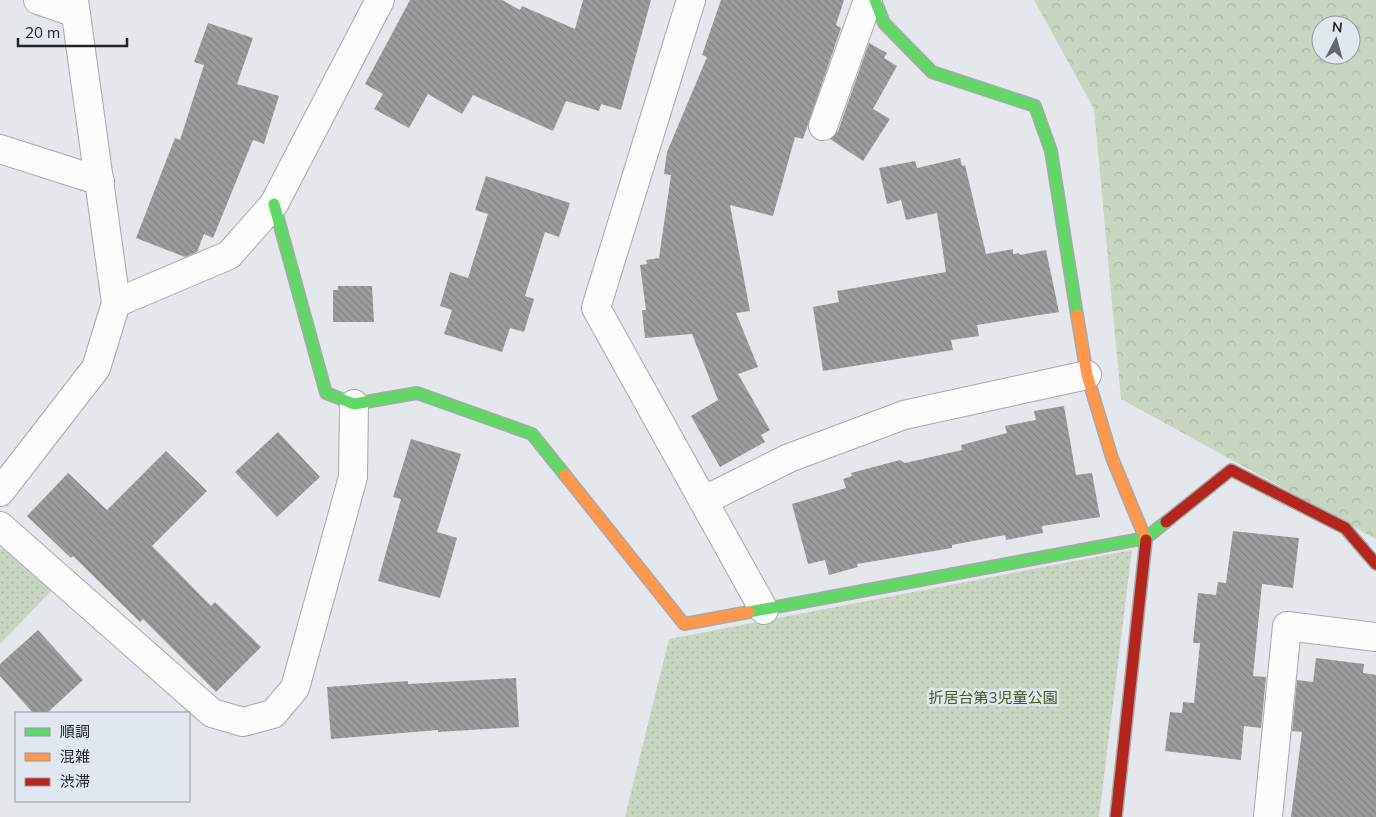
<svg xmlns="http://www.w3.org/2000/svg" width="1376" height="817" font-family="Mulish,'Noto Sans JP',sans-serif">
	<style>
		.grass { fill: url(#grass-dots) }
		.forest { fill: url(#forest-crowns); fill-rule: evenodd }
		.building { fill: url(#building-back-hatch) }
		.lines { fill: none; stroke-linecap: round; stroke-linejoin: round }
		.street-casing { stroke: #a5a8ab; stroke-width: 30 }
		.fast-casing { stroke: #a5a8ab; stroke-width: 14 }
		.slow-casing { stroke: #a5a8ab; stroke-width: 14 }
		.jam-casing { stroke: #a5a8ab; stroke-width: 14 }
		.street { stroke: #fbfcfc; stroke-width: 28 }
		.fast { stroke: #63d668; stroke-width: 11 }
		.slow { stroke: #ff974d; stroke-width: 11 }
		.jam { stroke: #b3261e; stroke-width: 11 }
		.labels { text-anchor: middle; stroke-width: 5; stroke-linejoin: round; paint-order: stroke }
		.park-label { font-size: 15px; fill: #415a19; stroke: #e1e7ef }
	</style>
	<defs>
		<pattern id="grass-dots" width="8" height="8" patternUnits="userSpaceOnUse" patternTransform="scale(1.25)"><rect width="8" height="8" fill="#c8d5c0"/><path d="M2 2h.1M6 6h.1" fill="none" stroke="#acb7a5" stroke-width="1.8" stroke-linecap="round"/></pattern>
		<pattern id="forest-crowns" width="20" height="18" patternUnits="userSpaceOnUse" patternTransform="scale(1.25)"><rect width="20" height="18" fill="#c8d5c0"/><path d="M2 6a3 3 0 1 1 6 0M12 15a3 3 0 1 1 6 0" fill="none" stroke="#acb7a5"/></pattern>
		<pattern id="building-back-hatch" width="6" height="6" patternUnits="userSpaceOnUse" patternTransform="scale(1.25)"><rect width="6" height="6" fill="#9c9d9e"/><path d="M-1 5l2 2M0 0l6 6M5-1l2 2" fill="none" stroke="#7f8081"/></pattern>
	</defs>
	<rect width="100%" height="100%" fill="#e4e8ec"/>
	<path class="grass" d="M11,547L54,588L0,644V549Z
		M1132,550L1099,817H625L669,639Z"/>
	<path class="forest" d="M1034,0H1376V539L1121,399L1094,109ZM1321,25H1351V55H1321Z"/>
	<path class="building" d="M410,0H502L520,10L522,6L575,29L583,0H651L621,110L601,104L599,111L566,101L553,131L473,95L462,114L428,94L409,128L374,109L383,94L365,84Z
		M721,0H844L836,25L841,28L803,139L795,137L773,216L730,205L750,311L736,313L758,367L738,374L770,430L761,435L765,442L720,467L691,416L718,400L692,334L645,338L642,310H646L640,265L647,264L646,260L659,258L671,175L664,174L667,152L707,57L702,55Z
		M208,23L253,38L237,84L279,96L264,144L253,140L213,238L204,234L197,252L185,257L136,238L175,138L180,140L204,65L194,62Z
		M869,43L887,53L884,58L897,66L873,109L890,119L863,161L830,139L838,131Z
		M960,158L962,166L965,165L986,254L1013,249V254L1019,253L1020,255L1046,250L1059,312L977,325L979,336L951,340L953,350L823,371L813,307L839,302L837,291L946,272L937,213L906,220L901,200L887,204L879,168L915,161L917,168Z
		M486,176L570,203L559,237L545,232L525,296L534,299L524,332L510,328L502,352L444,334L452,310L440,306L450,272L468,278L488,214L475,210Z
		M338,286H372L374,322H333V290H338Z
		M1064,406L1076,475L1092,473L1100,517L1042,526L1043,533L1006,540L1005,535L952,545V548L857,564L858,567L829,575L825,560L808,564L792,504L846,488L843,479L852,476L851,473L900,460L905,463L962,450L961,445L1007,433L1005,426L1036,420L1034,411Z
		M278,432L320,477L277,517L235,472Z
		M411,439L461,454L437,532L457,538L440,598L378,581L401,499L393,497Z
		M166,451L207,491L152,546L211,606L215,602L261,647L216,692L143,619L140,622L73,556L71,558L27,516L68,473L107,510Z
		M1233,531L1299,538L1293,588L1262,584L1253,676L1266,677L1261,728L1244,726L1241,760L1165,751L1170,712L1182,713L1183,702L1194,703L1200,643H1193L1198,593L1216,595L1218,582L1226,583Z
		M38,630L83,680L47,713H33L0,676V664Z
		M1316,658L1364,664L1363,673L1376,675V817H1291L1302,732L1292,731L1297,680L1313,682Z
		M516,678L519,727L438,732V730L331,739L327,687L408,681V684Z"/>
	<g class="lines">
		<g class="street-casing">
			<path id="street" d="M38,0L76,13
				M74,0L116,303
				M691,0L596,308L764,610
				M823,126L868,0
				M0,149L100,181
				M0,492L96,368L116,303L229,255L274,204L380,0
				M703,501L789,458L904,415L1087,375
				M0,526L212,713L243,722L273,714L295,688L353,477L354,404
				M1268,817L1287,626L1376,637"/>
		</g>
		<g class="fast-casing">
			<path id="fast" d="M875,0L884,23L932,72L1035,106L1051,151L1077,315
				M274,204L326,393L354,404L417,393L532,434L565,475
				M749,612L1146,538L1166,522"/>
		</g>
		<g class="slow-casing">
			<path id="slow" d="M1077,315L1087,375L1112,458L1146,540
				M565,475L684,624L749,612"/>
		</g>
		<g class="jam-casing">
			<path id="jam" d="M1166,522L1231,470L1345,528L1376,564
				M1116,817L1146,540"/>
		</g>
		<use href="#street" class="street"/>
		<use href="#fast" class="fast"/>
		<use href="#slow" class="slow"/>
		<use href="#jam" class="jam"/>
	</g>
	<g class="labels">
		<g class="park-label">
			<text x="993" y="703">折居台第3児童公園</text>
		</g>
	</g>
	<rect x="15" y="712" width="175" height="90" fill="#e1e7ef" stroke="#94999f"/>
	<rect x="25" y="728" width="25" height="8" fill="#63d668" stroke="#94999f"/>
	<text x="60" y="737" font-size="15" fill="#212326">順調</text>
	<rect x="25" y="753" width="25" height="8" fill="#ff974d" stroke="#94999f"/>
	<text x="60" y="762" font-size="15" fill="#212326">混雑</text>
	<rect x="25" y="778" width="25" height="8" fill="#b3261e" stroke="#94999f"/>
	<text x="60" y="787" font-size="15" fill="#212326">渋滞</text>
	<g transform="translate(1336 40) rotate(6)"><circle r="24" fill="#e1e7ef" stroke="#94999f"/>
	<path d="M0-4L9 19L0 12L-9 19Z" fill="#65686b"/>
	<text y="-8" font-size="14" font-weight="bold" text-anchor="middle" fill="#212326">N</text>
	</g>
	<path d="M18 38v8h109v-8" fill="none" stroke="#212326" stroke-width="2.5"/>
	<text x="25" y="38" font-size="15" fill="#212326" stroke="#e1e7ef" stroke-width="4" paint-order="stroke">20 m</text>
</svg>
